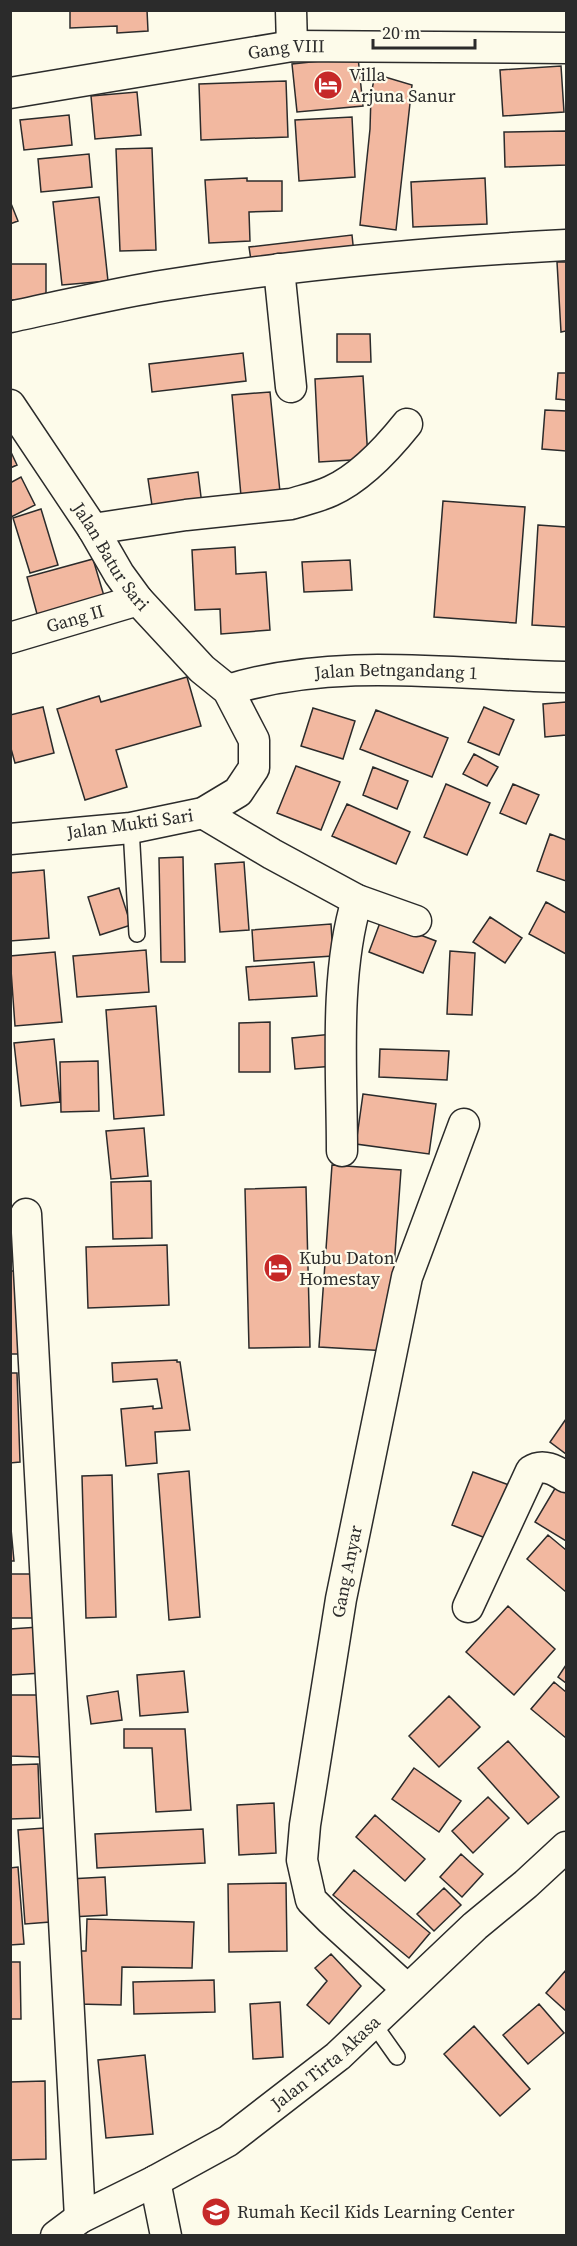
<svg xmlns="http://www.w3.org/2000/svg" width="577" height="2246" font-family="'Source Serif 4',serif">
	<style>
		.building { fill: #f2b8a0; stroke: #2b2b2b; stroke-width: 1.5 }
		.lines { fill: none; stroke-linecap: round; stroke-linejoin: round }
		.service-casing { stroke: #2b2b2b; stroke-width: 18 }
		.minor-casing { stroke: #2b2b2b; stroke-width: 33 }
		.service { stroke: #fdfbea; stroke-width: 15 }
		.minor { stroke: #fdfbea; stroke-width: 30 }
		.labels { text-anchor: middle; stroke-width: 4.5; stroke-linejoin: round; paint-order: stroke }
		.street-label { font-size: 18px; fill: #2b2b2b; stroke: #fdfbea }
		.poi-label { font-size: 18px; fill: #2b2b2b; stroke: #fdfbea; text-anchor: start }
	</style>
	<rect width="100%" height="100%" fill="#fdfbea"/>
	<path class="building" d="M70,10H147L148,31L117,33V26L70,28Z
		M358,57L363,106L297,112L292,64Z
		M561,66L564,112L503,116L500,70Z
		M375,74L412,85L396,230L360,225L370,129L371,95Z
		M286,81L288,137L201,140L199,84Z
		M137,92L141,135L95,139L91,96Z
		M69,115L72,145L24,150L20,120Z
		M352,117L355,177L299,181L295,120Z
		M566,131V165L505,167L504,132Z
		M152,148L156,250L120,251L116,149Z
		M89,154L92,187L41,192L38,159Z
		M247,178V181H282V211L249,212L250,241L209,243L205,180Z
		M485,178L487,224L413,227L411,182Z
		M99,197L108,281L62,285L53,202Z
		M10,201L18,221L10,224Z
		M352,235L354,254L252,267L249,247Z
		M557,262H566V331L561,332Z
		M10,264H46V300H10Z
		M337,334H370L371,362H337Z
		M243,353L246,381L152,392L149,364Z
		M558,373H566V400L556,399Z
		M363,376L368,459L319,462L315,379Z
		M270,392L280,492L241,496L232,395Z
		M545,410L566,411V451L542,449Z
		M10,450L17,465L10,468Z
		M198,472L202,505L153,512L148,479Z
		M21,477L35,505L11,517L10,483Z
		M443,501L525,507L516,623L434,617Z
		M41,509L58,565L30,573L13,518Z
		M538,525L566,527V627L532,625Z
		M235,547L236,574L266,572L270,630L221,634L220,609L195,610L192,550Z
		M93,559L107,606L40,625L27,577Z
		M350,560L352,590L304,592L302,562Z
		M187,677L201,726L116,750L127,787L85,800L57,709L99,696L101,702Z
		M566,702V735L545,737L543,704Z
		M43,707L54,753L15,763L10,745V715Z
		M484,707L514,720L499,755L468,742Z
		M313,708L355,721L343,759L301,746Z
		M376,710L448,738L432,777L360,749Z
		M474,754L498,767L487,786L463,774Z
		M296,766L340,782L321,830L277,813Z
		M373,767L408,781L397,809L363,795Z
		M446,784L490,803L467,855L424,837Z
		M513,784L539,795L526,824L500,813Z
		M347,804L410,832L396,864L332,836Z
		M550,834L566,840V881L537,871Z
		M183,857L185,962H161L159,858Z
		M244,862L249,930L220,932L215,864Z
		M44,870L49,938L10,941V873Z
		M119,888L131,925L100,935L88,897Z
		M546,902L566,913V954L529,934Z
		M490,917L522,938L505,963L473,942Z
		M381,920L436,941L423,973L369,952Z
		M331,924L333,956L254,961L252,930Z
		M146,950L149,992L77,997L73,956Z
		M450,951L475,953L472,1015L447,1014Z
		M55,952L62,1022L15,1026L10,956Z
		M314,962L317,996L249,1000L246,967Z
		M156,1006L164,1115L114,1119L106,1010Z
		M270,1022V1072H239V1023Z
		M333,1034L335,1066L295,1069L292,1038Z
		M54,1039L60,1102L21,1106L14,1043Z
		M380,1049L449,1051L447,1080L379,1077Z
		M98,1061L99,1111L61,1112L60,1062Z
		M363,1094L436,1104L429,1154L356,1144Z
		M144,1128L148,1176L111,1179L106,1131Z
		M332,1165L401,1170L388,1351L319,1347Z
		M151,1181L152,1238L113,1239L111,1182Z
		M306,1187L310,1347L249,1348L245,1189Z
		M167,1245L169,1305L88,1308L86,1247Z
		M10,1271H20L22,1354H10Z
		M177,1360V1362H180L190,1430L155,1432L157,1463L126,1466L121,1409L153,1406V1409L162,1408L157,1379L113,1382L112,1363Z
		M10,1373H17L20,1462L10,1463Z
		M566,1419V1454L550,1442Z
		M189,1471L200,1617L169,1620L158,1474Z
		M473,1472L509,1485L488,1539L452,1525Z
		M112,1475L116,1617L86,1618L82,1476Z
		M557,1485L566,1490V1541L535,1522Z
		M10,1518L14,1561H10Z
		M548,1535L566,1550V1592L527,1559Z
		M10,1574H34V1618H10Z
		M508,1606L555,1649L514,1695L466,1652Z
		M39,1627L42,1673L10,1675V1629Z
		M566,1665V1683L558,1677Z
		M184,1671L188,1712L140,1716L137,1675Z
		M554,1682L566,1692V1738L531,1709Z
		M118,1691L122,1720L91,1724L87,1696Z
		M10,1695H39L40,1757L10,1756Z
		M449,1696L480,1727L439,1767L409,1736Z
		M124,1729H185L191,1810L156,1812L152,1748H124Z
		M508,1741L559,1797L528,1824L478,1768Z
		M38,1764L40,1818L10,1819V1765Z
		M414,1768L461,1801L439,1832L392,1799Z
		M488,1797L509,1818L473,1853L452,1831Z
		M274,1803L276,1853L239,1855L237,1805Z
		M375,1815L425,1859L405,1881L356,1837Z
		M44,1828L50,1922L25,1924L18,1830Z
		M203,1829L205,1863L97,1868L95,1834Z
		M461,1854L483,1874L462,1897L440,1877Z
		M18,1867L24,1944L10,1945V1868Z
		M354,1870L430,1933L409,1958L333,1895Z
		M105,1877L107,1915L71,1917L69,1879Z
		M286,1883L287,1951L229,1952L228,1884Z
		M444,1888L461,1905L434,1931L417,1914Z
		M87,1919L194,1922L192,1968L122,1967L121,2005L77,2004L78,1951H86Z
		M331,1954L361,1986L329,2024L307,2005L327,1981L315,1968Z
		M10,1962H20L21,2019H10Z
		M566,1970V2011L546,1993Z
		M214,1980L215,2012L134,2014L133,1982Z
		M280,2002L283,2057L253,2059L250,2004Z
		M539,2004L564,2033L528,2064L503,2035Z
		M474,2026L530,2089L500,2116L444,2054Z
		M145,2055L153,2134L106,2138L98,2060Z
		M45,2081L46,2159L10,2160V2082Z"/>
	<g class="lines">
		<g class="service-casing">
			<path id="service" d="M131,828L137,934
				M373,2023L397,2057"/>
		</g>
		<g class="minor-casing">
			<g id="minor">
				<path d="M291,10L292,46"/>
				<path id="s1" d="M10,93L292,46L566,48"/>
				<path d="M279,269L291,387"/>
				<path d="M10,317C63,306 115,293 167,285C299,264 433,252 566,245"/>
				<path id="s2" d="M10,405L93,529L119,574L138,600L202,669L228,690L254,740V768L238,792L203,813L131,828L10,839"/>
				<path d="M93,529L186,515L291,504C304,500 318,497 331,491C360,478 387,449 407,424"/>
				<path id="s3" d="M10,638L138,600"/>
				<path id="s4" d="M228,690C337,656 454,675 566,677"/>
				<path d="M203,813L272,854L357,900L416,921"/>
				<path d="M342,1151C342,1073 334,975 357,900"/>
				<path d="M26,1214L80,2218"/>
				<path d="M468,1607L531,1471C543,1463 555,1470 566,1477"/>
				<path id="s5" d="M407,1989L331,1920L311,1900L302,1860L305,1825L341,1599L407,1277L464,1124"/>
				<path d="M155,2181L166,2236"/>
				<path id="s6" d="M56,2236L80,2218L155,2181L228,2141L338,2056L475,1926L526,1884L566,1847"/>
			</g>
		</g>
		<use href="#service" class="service"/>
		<use href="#minor" class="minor"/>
	</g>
	<defs>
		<g id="hotel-disc" transform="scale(1.5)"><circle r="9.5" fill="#c62828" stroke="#fdfbea"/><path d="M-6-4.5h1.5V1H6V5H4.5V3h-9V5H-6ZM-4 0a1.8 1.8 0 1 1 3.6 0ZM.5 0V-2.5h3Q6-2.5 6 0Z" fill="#fff"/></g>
		<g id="school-disc" transform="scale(1.5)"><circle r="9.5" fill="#c62828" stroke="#fdfbea"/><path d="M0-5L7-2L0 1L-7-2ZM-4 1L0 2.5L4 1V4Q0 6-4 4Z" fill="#fff"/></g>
	</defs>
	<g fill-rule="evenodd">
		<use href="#hotel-disc" x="328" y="85"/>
		<use href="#hotel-disc" x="278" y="1268"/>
		<use href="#school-disc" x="216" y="2212"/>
	</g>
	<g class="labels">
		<g class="street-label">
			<text dy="6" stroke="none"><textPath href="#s1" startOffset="280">Gang VIII</textPath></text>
			<text dy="6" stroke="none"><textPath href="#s2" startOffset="182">Jalan Batur Sari</textPath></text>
			<text dy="6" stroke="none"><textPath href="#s3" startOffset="68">Gang II</textPath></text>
			<text dy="6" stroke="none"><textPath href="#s4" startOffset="170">Jalan Betngandang 1</textPath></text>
			<text transform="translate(130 824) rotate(-8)" y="6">Jalan Mukti Sari</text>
			<text dy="6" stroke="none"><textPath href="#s5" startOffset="464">Gang Anyar</textPath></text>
			<text dy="6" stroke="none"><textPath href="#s6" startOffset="322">Jalan Tirta Akasa</textPath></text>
		</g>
		<g class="poi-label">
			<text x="349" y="81">Villa<tspan x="349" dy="21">Arjuna Sanur</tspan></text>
			<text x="299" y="1264">Kubu Daton<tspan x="299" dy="21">Homestay</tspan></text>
			<text x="237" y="2218">Rumah Kecil Kids Learning Center</text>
		</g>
	</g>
	<rect width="577" height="2246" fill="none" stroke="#2b2b2b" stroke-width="24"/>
	<path d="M373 39v9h102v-9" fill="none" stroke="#2b2b2b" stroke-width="3"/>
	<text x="382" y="39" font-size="18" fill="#2b2b2b" stroke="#fdfbea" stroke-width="4.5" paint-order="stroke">20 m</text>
</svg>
